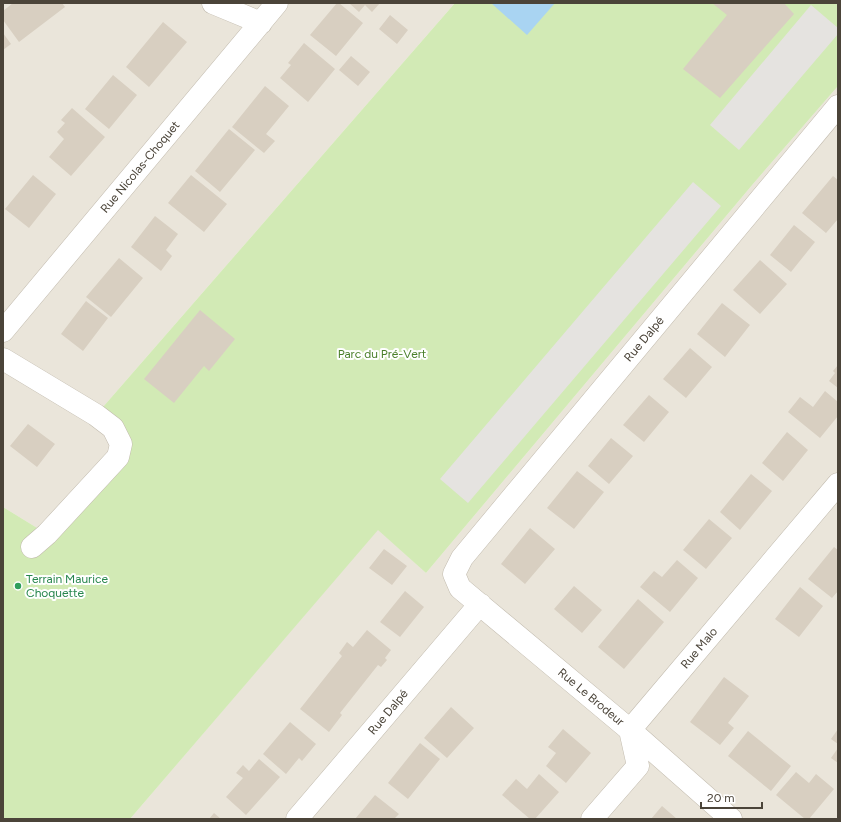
<svg xmlns="http://www.w3.org/2000/svg" width="841" height="822" font-family="Figtree,sans-serif">
	<style>
		.residential { fill: #eae5da }
		.green { fill: #d2eab5 }
		.parking { fill: #e5e3e0 }
		.water { fill: #a9d4f2 }
		.building { fill: #d8cfc1 }
		.lines { fill: none; stroke-linecap: round; stroke-linejoin: round }
		.minor-casing { stroke: #c2bbae; stroke-width: 23 }
		.minor { stroke: #fff; stroke-width: 22 }
		.leisure-dot { fill: #2e9e5b; stroke: #fff; stroke-width: 1.5 }
		.labels { text-anchor: middle; stroke-width: 4; stroke-linejoin: round; paint-order: stroke }
		.street-label { font-size: 12px; fill: #4b4439; stroke: #fff }
		.park-label { font-size: 12px; fill: #4a7f2a; stroke: #fff }
		.leisure-label { font-size: 12px; fill: #27864d; stroke: #fff; text-anchor: start }
	</style>
	<rect width="100%" height="100%" fill="#f6f3ec"/>
	<path class="residential" d="M3,3H455L96,415L121,444L47,534L3,507Z
		M838,86V819H130L378,529L426,573L753,184Z"/>
	<path class="green" d="M455,3H838V86L753,184L426,573L378,530L130,819H3V507L47,534L118,457L96,415Z"/>
	<path class="parking" d="M811,5L838,28V34L739,150L710,125Z
		M693,182L721,206L468,503L440,479Z"/>
	<path class="water" d="M491,3H555L527,35Z"/>
	<path class="building" d="M13,3H62L65,7L19,42L3,20V11Z
		M337,3H339L363,23L336,56L310,35Z
		M349,3H380L372,12L365,5L359,12Z
		M712,3H784L794,14L720,98L683,69L727,15Z
		M390,15L408,30L397,44L379,29Z
		M163,22L187,42L149,87L126,67Z
		M3,33L11,44L3,50Z
		M304,43L335,69L308,102L280,78L291,65L288,63Z
		M351,56L370,72L358,86L339,70Z
		M113,75L137,95L109,129L85,109Z
		M265,86L289,106L266,134L275,141L264,153L232,127Z
		M72,108L105,137L71,176L49,157L64,139L57,132L65,123L61,120Z
		M229,129L255,150L220,192L195,171Z
		M33,175L56,194L29,228L5,209Z
		M191,175L227,204L204,232L168,203Z
		M833,176L838,180V219L826,233L802,213Z
		M155,216L178,234L166,250L172,256L161,271L131,247Z
		M794,225L815,242L791,272L770,255Z
		M119,258L143,278L111,317L86,297Z
		M760,260L787,284L760,314L733,290Z
		M86,301L108,318L83,351L61,334Z
		M722,303L750,325L725,357L697,334Z
		M200,310L235,339L209,371L204,366L174,403L144,379Z
		M690,348L712,367L686,398L663,379Z
		M838,365V388L829,381L835,373L833,371Z
		M825,391L838,402V416L820,438L788,412L800,397L813,407Z
		M649,395L669,412L644,442L623,425Z
		M28,424L55,444L37,467L10,446Z
		M787,432L808,450L783,481L762,463Z
		M611,438L633,456L609,484L588,466Z
		M577,471L604,492L574,529L547,508Z
		M751,474L772,491L740,530L720,512Z
		M709,519L732,538L706,569L683,550Z
		M530,528L555,549L525,584L501,564Z
		M834,547L838,550V591L832,598L808,579Z
		M384,549L407,566L392,585L369,568Z
		M677,560L698,578L670,612L640,587L654,571L662,577Z
		M574,586L602,610L582,633L554,609Z
		M800,587L823,606L799,637L775,619Z
		M405,591L424,607L400,637L380,622Z
		M638,599L664,622L624,669L598,647Z
		M367,630L391,650L385,658L387,660L381,667L378,665L340,713L342,715L329,732L300,709L342,656L339,653L347,642L353,647Z
		M724,677L749,696L728,723L734,728L720,745L690,722Z
		M451,707L474,728L447,758L424,738Z
		M290,722L316,744L302,761L299,758L286,774L263,754Z
		M563,729L591,753L566,783L546,766L556,753L548,747Z
		M838,729V744L831,739Z
		M748,731L791,766L771,791L728,756Z
		M420,743L440,759L408,799L388,783Z
		M838,748V763L831,758Z
		M259,759L280,777L246,815L226,797L243,778L236,773L243,765L249,771Z
		M796,772L809,783L816,774L834,789L809,819H805L776,795Z
		M539,774L559,792L535,819H530L502,795L516,779L527,789Z
		M375,795L399,814L394,819H355Z
		M662,806L677,819H651Z
		M214,813L221,819H209Z"/>
	<g class="lines">
		<g class="minor-casing">
			<path id="minor" d="M213,3L261,23
				M3,331L277,3
				M3,359L96,415L113,428L121,444L118,457L47,534L32,547
				M297,819L480,604
				M592,819L638,766L630,730L838,484
				M731,819L630,730L460,588L454,574L462,558L838,106"/>
		</g>
		<use href="#minor" class="minor"/>
	</g>
	<circle class="leisure-dot" cx="18" cy="586" r="4"/>
	<g class="labels">
		<g class="street-label">
			<text transform="translate(140 167) rotate(-50)" y="4">Rue Nicolas-Choquet</text>
			<text transform="translate(644 339) rotate(-50)" y="4">Rue Dalpé</text>
			<text transform="translate(699 648) rotate(-50)" y="4">Rue Malo</text>
			<text transform="translate(591 697) rotate(40)" y="4">Rue Le Brodeur</text>
			<text transform="translate(388 712) rotate(-50)" y="4">Rue Dalpé</text>
		</g>
		<g class="park-label">
			<text x="382" y="358">Parc du Pré-Vert</text>
		</g>
		<g class="leisure-label">
			<text x="26" y="583">Terrain Maurice<tspan x="26" dy="14">Choquette</tspan></text>
		</g>
	</g>
	<rect width="841" height="822" fill="none" stroke="#4b4439" stroke-width="8"/>
	<path d="M701 802v6h61v-6" fill="none" stroke="#4b4439" stroke-width="2"/>
	<text x="707" y="802" font-size="12" fill="#4b4439" stroke="#ffffff" stroke-width="3" paint-order="stroke">20 m</text>
</svg>
